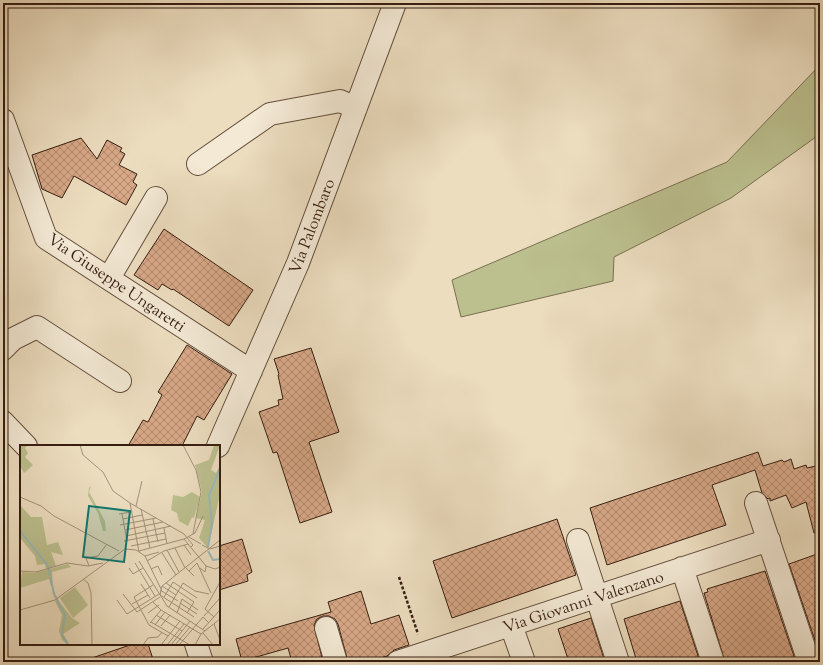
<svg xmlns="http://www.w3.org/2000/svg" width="823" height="665" font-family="'Sorts Mill Goudy',serif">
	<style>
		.grass { fill: #bcc08f; stroke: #796f50 }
		.building { fill: url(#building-cross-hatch); stroke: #361e11 }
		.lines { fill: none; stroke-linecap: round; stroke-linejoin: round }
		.minor-casing { stroke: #644e3c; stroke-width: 24 }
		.path { stroke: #361e11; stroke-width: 2.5; stroke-dasharray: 3 2; stroke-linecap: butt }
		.minor { stroke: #f3e9d5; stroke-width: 22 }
		.labels { text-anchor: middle; stroke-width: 3; stroke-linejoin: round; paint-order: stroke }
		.street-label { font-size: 16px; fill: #361e11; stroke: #f3e9d5 }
		.inset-river { fill: none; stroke: #9abab8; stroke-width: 2 }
		.inset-road { fill: none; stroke: #a39179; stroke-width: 1 }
		.view { fill: #0f766e; fill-opacity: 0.15; stroke: #0f766e; stroke-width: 2 }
		.inset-edge { fill: none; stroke: #361e11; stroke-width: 2 }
	</style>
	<defs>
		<pattern id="building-cross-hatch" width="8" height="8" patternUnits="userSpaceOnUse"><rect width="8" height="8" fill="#d8a887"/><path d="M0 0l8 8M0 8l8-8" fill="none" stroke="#b0886d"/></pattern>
	</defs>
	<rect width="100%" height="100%" fill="#ecddbf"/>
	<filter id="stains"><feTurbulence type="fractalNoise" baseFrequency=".005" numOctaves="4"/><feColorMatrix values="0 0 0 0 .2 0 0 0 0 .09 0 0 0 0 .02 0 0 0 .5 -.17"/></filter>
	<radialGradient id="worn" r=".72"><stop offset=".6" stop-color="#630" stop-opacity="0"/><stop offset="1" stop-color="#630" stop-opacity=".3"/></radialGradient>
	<path class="grass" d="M820,65V134L731,198L614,257L613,281L461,317L452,280L727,162Z"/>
	<path class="building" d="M81,138L97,159L107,140L122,148L120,151L125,154L119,165L137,174L133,182L137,185L126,205L74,176L62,198L42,189L32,155Z
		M164,229L253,290L229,326L173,289L172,290L162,284L158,290L134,275Z
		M187,345L232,374L204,420L197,416L182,446H128L143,420L148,422L162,395L158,392Z
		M311,348L339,432L309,442L332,512L300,523L277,452L273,453L259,412L279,405L278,400L283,399L278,375L279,374L274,359Z
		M758,452L763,466L782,460L784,462L791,459L794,469L806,465L807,468L820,465V532L814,533L806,502L792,508L786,495L770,501V498L768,499L762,493L755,470L712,485L726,525L607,565L590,508Z
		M557,519L576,575L452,618L433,561Z
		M242,539L252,572L247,575L248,581L219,590V546Z
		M820,553V655L789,564Z
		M765,571L796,662H725L704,593L708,592L707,589Z
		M361,591L371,624L399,615L409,645L394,650L387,656L369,662H348L338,624L335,619L329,616H323L317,619L314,625L323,662H292L288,648L242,661L236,639L331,612L328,602Z
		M680,601L700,662H637L624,619Z
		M591,618L605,662H569L558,629Z
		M133,644H148L154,662H90L89,659Z"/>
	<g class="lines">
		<g class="minor-casing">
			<path id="minor" d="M3,120L46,238L251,371
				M198,164L270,114L340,101L356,108
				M109,278L156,198
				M3,349L13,339L37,327L120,381
				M3,422L26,446
				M218,446L298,263L395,3
				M756,503L809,662
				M578,540L618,662
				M682,568L713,662
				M511,625L524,662
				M326,628L336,662
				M196,644L202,662
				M398,662L769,540"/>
		</g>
		<path class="path" d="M399,577L418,634"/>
		<use href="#minor" class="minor"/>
	</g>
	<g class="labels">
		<g class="street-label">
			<text transform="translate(311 226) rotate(-69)" y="6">Via Palombaro</text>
			<text transform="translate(117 282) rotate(34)" y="6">Via Giuseppe Ungaretti</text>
			<text transform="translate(583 601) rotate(-18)" y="6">Via Giovanni Valenzano</text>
		</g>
	</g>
	<g transform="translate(20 445)">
		<rect width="200" height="200" fill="#ecddbf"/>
		<path d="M0,0H8L5,3L8,8L5,12L13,20L4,28L0,21ZM194,0H200L191,25L196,28L200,20V49L188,103L179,93L185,75L176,73L182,47L175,20L189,15ZM71,41L69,47L85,76L86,86H83L78,68L68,51L69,43ZM172,47L180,52L174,73L172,72L168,81L159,76L157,68L151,65L152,58L153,50L163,52ZM0,60L11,72H22L27,100L38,97L43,110L31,107L36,121L26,124L25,119L17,120L15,111L0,93ZM48,119L51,122L32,127L33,141H31L29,134L0,143L2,127L14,128ZM55,142L68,160L53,173L40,153ZM37,154L52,173L60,178L43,189L50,200L42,195L39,186L42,170L35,156Z" fill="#bcc08f"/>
		<path class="inset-river" d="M0,86L28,121L34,149L45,170L42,190L48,200M188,102L192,79L189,50L200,24M188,106L193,115L200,114"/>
		<path class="inset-road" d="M60,0L63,10L83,27L93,46L110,58L119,107M163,0L176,25L181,47L173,89M0,52L21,61L34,71L99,106M110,58L164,89L173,100L171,102M116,61L122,36M121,64L130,103M99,69L111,67M102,69L107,96M103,74L122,70M133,74L138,97M100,80L136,73M144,83L147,99M105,85L143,77M106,91L151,81M169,92L181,99M164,94L186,121L195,124L200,122M104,96L145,88M164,100L171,110M182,100L190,104L200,101M111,101L146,94M155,103L165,123M147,105L159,127M119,106L164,94L175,88L183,71M142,108L156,130M125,111L139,107M119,116L147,161L185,186M127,116L144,106L168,99M115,118L135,151M69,121L66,113L78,111L87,99M165,122L174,131M109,123L113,129L123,123M180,123L185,127L186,121M131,124L138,121L142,130M0,126L16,127L47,118L68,121L83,118M169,126L177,118L191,148M63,134L68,138L71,148L72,200M146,138L174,157L167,168M121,139L130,153M133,140L114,152L129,180L148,191M142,141L156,150M140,145L158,156M103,149L117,167L140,152M140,150L142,141L200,95M140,150L174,172M144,152L153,137L177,153M97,155L107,169L139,149M133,157L141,165L181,189M160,158L177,169M112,159L128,150M149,162L163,138L175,146L189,149M0,165L35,155L105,104L116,105L125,111L141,144M128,168L139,160M157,168L162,154L178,165M136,170L162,186M184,171L200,153M194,172L185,164L200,137M131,177L170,200M130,178L141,165M194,179L200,195M135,180L145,167M141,181L150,170M183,184L200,165M183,188L193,200M123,200L128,193L138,192L142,187M141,200L160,176M147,200L164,179M151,200L170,176M155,200L170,182M159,200L183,172L189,178M175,200L181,189L200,174"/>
		<path class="view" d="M69,61L110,66L104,117L63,112Z"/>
		<rect width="200" height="200" class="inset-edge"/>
	</g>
	<rect width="823" height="665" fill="none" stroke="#ecddbf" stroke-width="16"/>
	<rect x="4" y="4" width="815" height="657" fill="none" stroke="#361e11" stroke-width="2"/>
	<rect x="8" y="8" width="807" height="649" fill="none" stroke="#361e11"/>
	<rect width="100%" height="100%" filter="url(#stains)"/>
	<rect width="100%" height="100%" fill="url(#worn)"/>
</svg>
